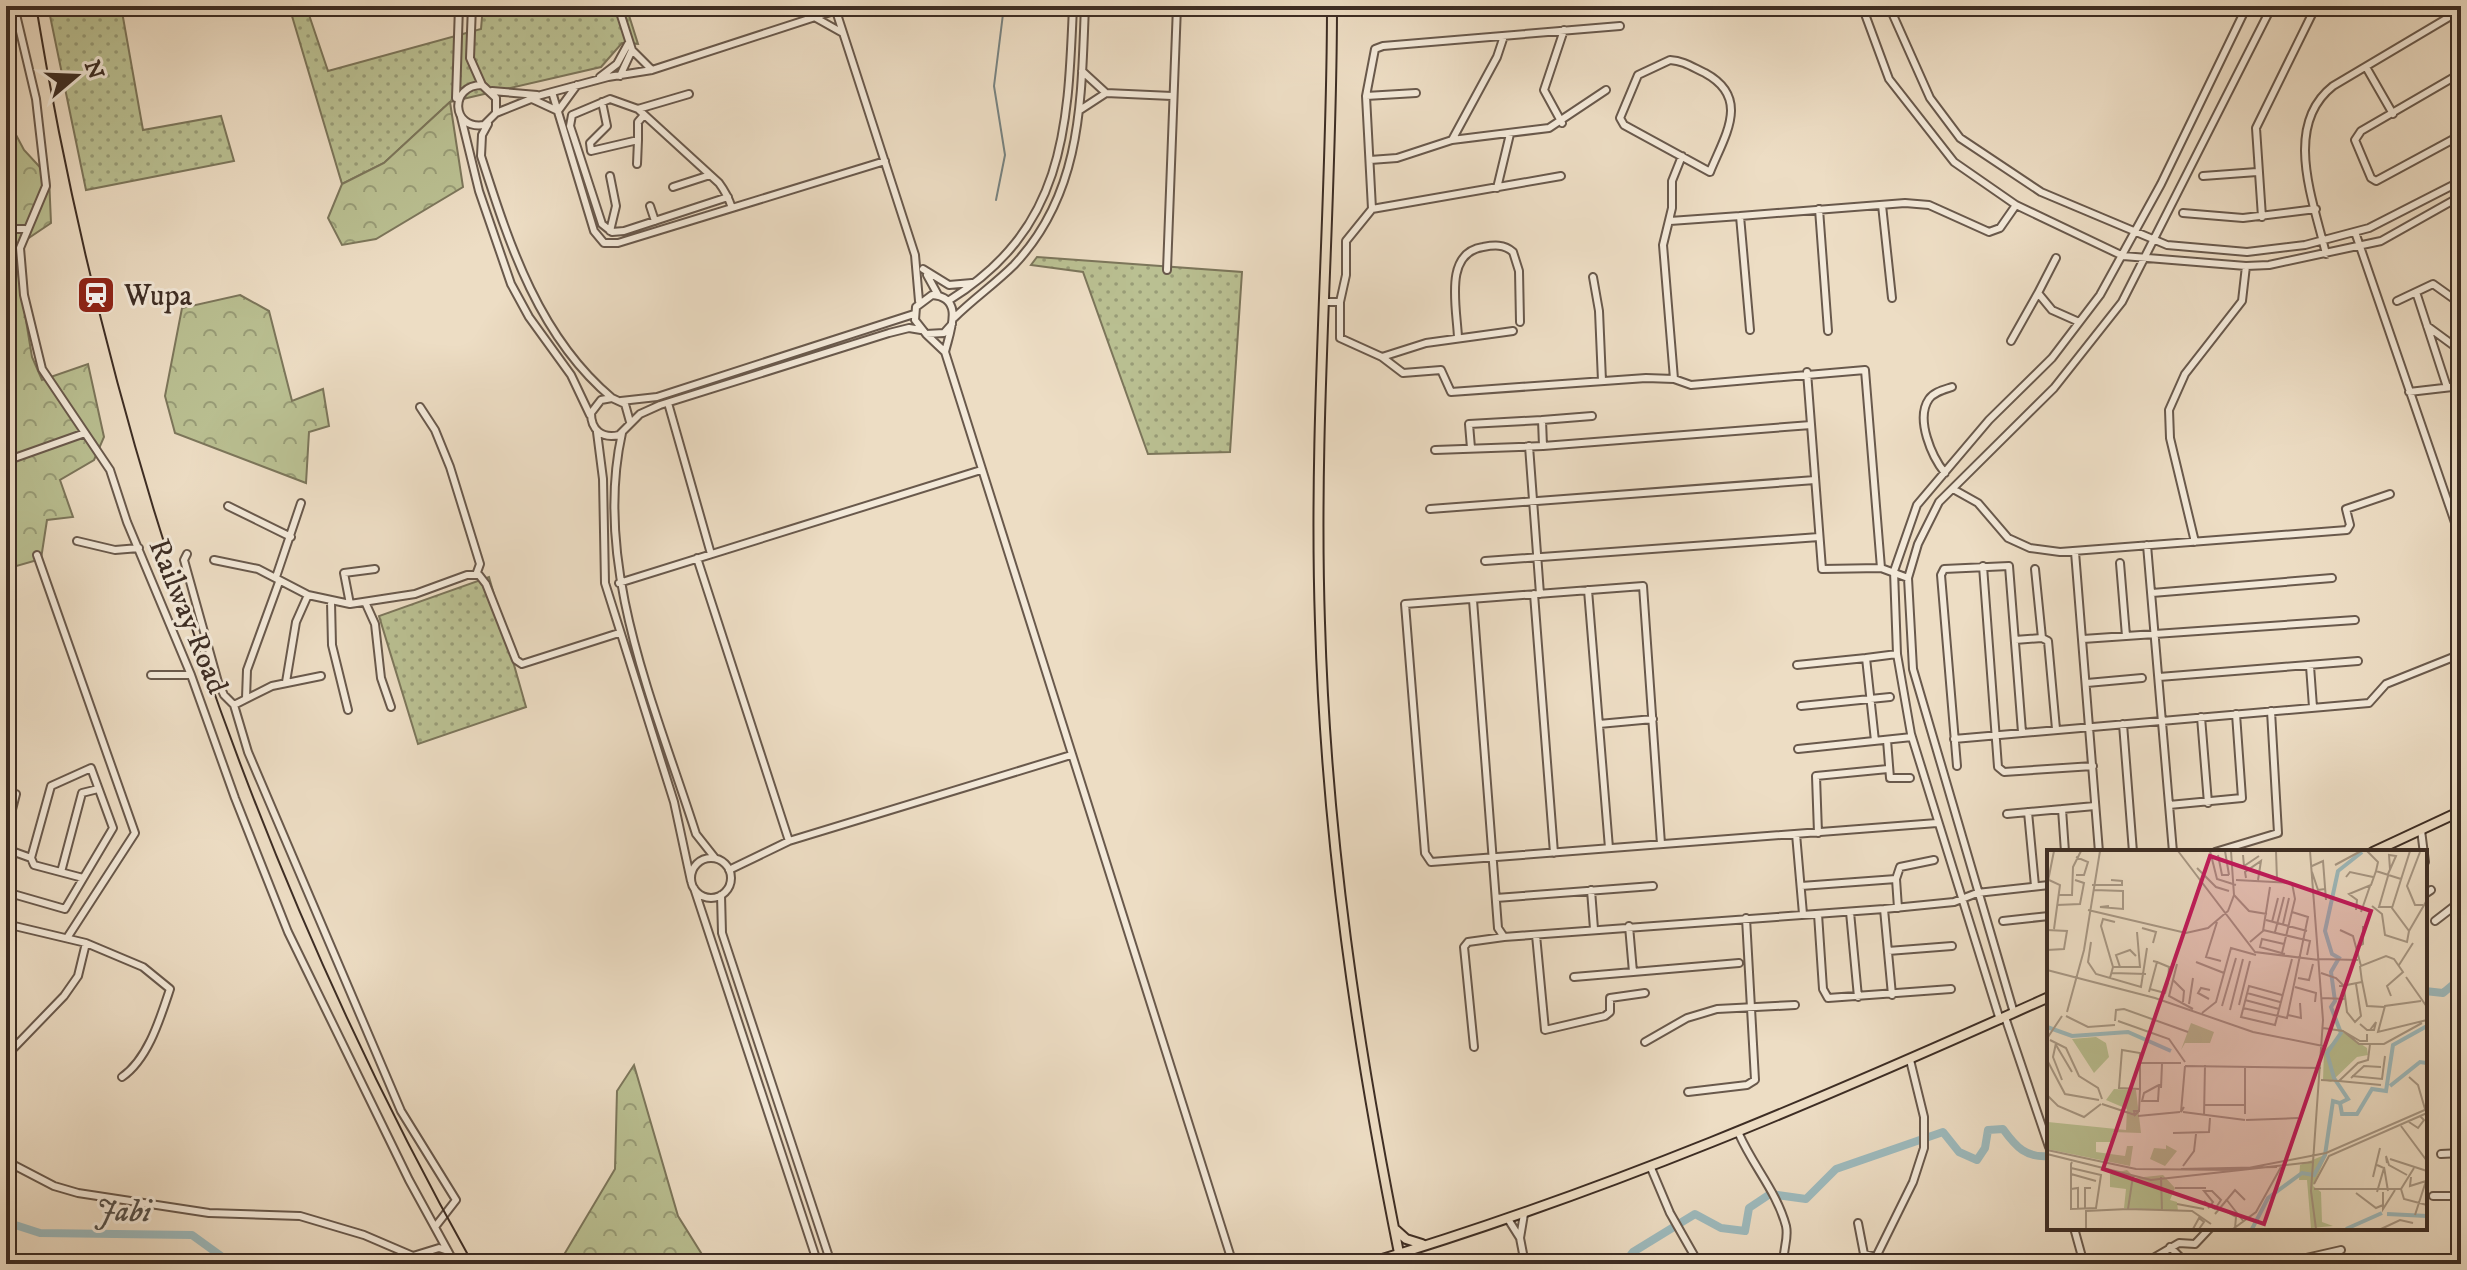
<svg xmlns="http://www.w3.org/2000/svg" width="2467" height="1270" font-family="'IM FELL DW Pica',serif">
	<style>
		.grass { fill: url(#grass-dots); stroke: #7c765b; stroke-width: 2 }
		.forest { fill: url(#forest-crowns); stroke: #7c765b; stroke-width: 2 }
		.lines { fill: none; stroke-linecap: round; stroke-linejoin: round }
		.stream { stroke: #778280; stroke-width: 2 }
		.river { stroke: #9dbabd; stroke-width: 8 }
		.minor-casing { stroke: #69594c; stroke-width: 10 }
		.major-casing { stroke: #3d2d24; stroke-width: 12 }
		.minor { stroke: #f3e9d9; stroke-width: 6 }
		.major { stroke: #edddc4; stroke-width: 8 }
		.tram { stroke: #3d2d24; stroke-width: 2 }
		.labels { text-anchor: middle; stroke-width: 6; stroke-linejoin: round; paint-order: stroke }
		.poi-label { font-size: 30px; fill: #3d2d24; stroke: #f3e9d9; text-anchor: start }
		.street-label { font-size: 30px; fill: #3d2d24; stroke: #f3e9d9 }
		.water-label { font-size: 32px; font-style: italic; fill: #55504a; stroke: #f3e9d9 }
		.inset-river { fill: none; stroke: #9dbabd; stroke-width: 4 }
		.inset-road { fill: none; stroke: #a79784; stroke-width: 2 }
		.view { fill: #c2185b; fill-opacity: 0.15; stroke: #c2185b; stroke-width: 4 }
		.inset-edge { fill: none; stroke: #3d2d24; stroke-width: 4 }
	</style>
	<defs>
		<pattern id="grass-dots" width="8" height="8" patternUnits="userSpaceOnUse" patternTransform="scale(2)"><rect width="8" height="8" fill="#bac092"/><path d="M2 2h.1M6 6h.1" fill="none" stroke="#989c77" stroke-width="1.8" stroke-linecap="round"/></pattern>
		<pattern id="forest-crowns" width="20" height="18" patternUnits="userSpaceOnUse" patternTransform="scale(2)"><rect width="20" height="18" fill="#bac092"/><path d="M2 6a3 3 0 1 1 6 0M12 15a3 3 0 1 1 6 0" fill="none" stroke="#989c77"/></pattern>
	</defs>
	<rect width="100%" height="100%" fill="#edddc4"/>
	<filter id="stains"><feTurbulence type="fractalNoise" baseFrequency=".0025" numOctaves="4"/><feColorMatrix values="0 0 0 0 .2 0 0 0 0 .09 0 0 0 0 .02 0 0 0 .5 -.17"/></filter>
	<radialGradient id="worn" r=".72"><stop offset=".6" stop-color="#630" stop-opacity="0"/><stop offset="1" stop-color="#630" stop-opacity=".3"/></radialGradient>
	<path class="grass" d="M48,6H121L143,130L221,116L234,161L86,190Z
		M289,6H306L328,71L481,29L483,6H626L638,44L622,43L601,67L450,102L384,163L342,184Z
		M1037,257L1242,272L1230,452L1148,454L1083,272L1031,265Z
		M489,577L526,707L418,744L379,616Z"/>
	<path class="forest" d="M450,102L463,187L376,239L342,245L328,218L342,184L384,163Z
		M6,116L24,150L49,177L51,223L14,248L32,357L42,380L88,364L104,437L94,460L60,480L73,517L47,520L41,559L6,569Z
		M240,295L269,311L292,401L323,389L329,426L309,432L306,483L175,433L165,396L182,308Z
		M634,1065L678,1216L708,1264H571L565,1253L615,1169L617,1091Z"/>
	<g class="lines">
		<path class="stream" d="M996,200L1005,155L994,86L1004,6"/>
		<path class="river" d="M2425,991L2443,993L2461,978
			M6,1222L40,1233L192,1235L232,1264
			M1624,1264L1633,1252L1695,1214L1721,1228L1745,1231L1749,1208L1770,1194L1806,1199L1836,1169L1943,1132L1959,1152L1977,1160L1985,1148L1988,1130L2003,1129C2016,1147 2026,1158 2049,1156"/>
		<g class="minor-casing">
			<path id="minor" d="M14,6L36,99L46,186L20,248L24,295L42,369L110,470L127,522L191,675L235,798L288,932L409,1180L455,1264
				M472,6L470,58L482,85
				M618,6L632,50L652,70
				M1391,6L1398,12L1490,6
				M1862,6L1889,79L1954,162L2016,205L2123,256L2246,266L2269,265L2381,241L2461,196
				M1889,6L1930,98L1960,138L2041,192L2167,245L2247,252L2305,245L2369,228L2461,181
				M836,11L915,255L919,301
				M816,18L841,32
				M1670,60C1684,61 1692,67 1705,73C1751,98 1725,135 1710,172L1624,125L1620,118L1638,75Z
				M2366,67L2393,114
				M1082,71L1106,93
				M2461,73L2361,131L2355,140L2371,178L2376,181L2461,135
				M620,76L632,50
				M600,77L617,64L628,44
				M492,91L537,95
				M552,92L594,231L604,243H618L885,161
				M1366,96L1416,93
				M456,98L459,6
				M532,99L558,111L577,85
				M602,102L607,126L590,143L591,151L638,140L637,164
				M638,109L689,94
				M1080,110L1106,93L1172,96
				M496,113V98L482,85C449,85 451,130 484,125L496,113L541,95L608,77L652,70L849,6
				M461,117L479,191L511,284L529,317L571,375L590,415
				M1562,123L1544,90L1564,30
				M488,124L482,135L481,156C509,243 538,336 612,398
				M638,140V122L644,115
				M1452,140L1549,128L1606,90
				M1370,160L1397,158L1452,140L1497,57L1504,36
				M610,176L616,206L610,231
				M2203,176L2257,172
				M673,187L710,175
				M1497,188L1510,134
				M728,197L624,231L612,232L602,224L574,138L570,126L572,115L610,99L638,109L719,183C725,191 729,199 732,208
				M1882,205L1892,298
				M650,206L655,221
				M1372,209L1561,176
				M1819,209L1828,331
				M2183,213L2243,218L2316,209
				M2262,217L2256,128L2316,6
				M1670,221L1740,216
				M6,229H25
				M2355,232L2461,540
				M2326,254C2314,202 2282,126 2333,86L2461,10
				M2056,258L2038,293L2052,310L2079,322
				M923,269L949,285L972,283
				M1167,270L1177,6
				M927,275L938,295
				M1593,277L1599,311L1602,381
				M2416,292L2447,387
				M948,301C1065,229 1068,129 1073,6
				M2397,301L2433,284L2461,304
				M1326,302H1340L1346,275V241L1372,209L1366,96L1375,49L1383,46L1620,26
				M1340,302V338L1382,357L1403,373L1441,370L1451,392L1646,378L1674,379L1691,385L1865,370L1881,568
				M954,318C973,299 995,284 1014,265C1083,192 1081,100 1085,6
				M2427,326L2461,351
				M1750,330L1740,216L1905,203L1929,205L1989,232L2000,228L2016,205
				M926,334L945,352L1233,1264
				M1458,338C1457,308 1443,253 1483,247C1494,245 1504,244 1513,252L1519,271L1520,322
				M2011,341L2038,293
				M945,352C950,331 965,297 932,295L916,307L915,320L926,334L944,333L952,324
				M1382,357L1426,343L1513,331
				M1807,372L1822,569L1881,568L1908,578
				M1674,379L1663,245L1672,208V181L1682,156
				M2409,392L2461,386
				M621,401L657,397L914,314
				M668,403L711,554
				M420,407L435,430L450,467L480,564L476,575
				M630,422L625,404L612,398L601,400L591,413C591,430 602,439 619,435L640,414L660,405L889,333L909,328L921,330
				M597,432L603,479L605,583L674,802L691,881
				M622,433C592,567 656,708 696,834L715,858
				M1529,446L1540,594
				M1543,446L1542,420L1592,416
				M1471,448L1469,424L1542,420
				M1435,450L1543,446L1811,425
				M6,461L85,433
				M1945,473C1932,457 1915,419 1929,399C1934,392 1943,390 1952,387
				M1953,489L1978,503L2008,538L2030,548L2060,552L2347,530L2350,525L2346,509L2390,494
				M228,506L291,537
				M1430,509L1815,480
				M77,541L115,550L139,548
				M2195,542L2170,438L2169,410L2185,374L2242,301L2246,266
				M2147,545L2173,852
				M2075,552L2099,852
				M187,554L184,560L218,682L224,695L234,705L248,752L401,1111L456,1200L435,1227
				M37,555L135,833L67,938
				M697,558L789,841
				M214,560L258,569L308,595L350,604L415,594L467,575H479L486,584L516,660L522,664L619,633
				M1485,561L1819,537
				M2120,563L2126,636
				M1983,566L1998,767L2004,772L2093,766
				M2035,569L2042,638
				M276,577L301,503
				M619,583L981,470
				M1588,590L1609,848
				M2152,593L2332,578
				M1534,594L1554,853
				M1473,600L1498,928L1504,937L1884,909L1954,902L1977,893L2049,885
				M331,602L332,645L348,710
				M350,604L344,573L375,569
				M366,604L375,624L381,678L391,707
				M2083,639L2355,620
				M2015,640L2042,638L2048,641L2056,729
				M1797,665L1866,658
				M2310,666L2313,707
				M151,675H191
				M2159,677L2358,661
				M286,682L296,622L308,595
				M2087,683L2142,678
				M246,698L247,670L279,582
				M234,705L272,686L321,676
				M1801,706L1890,697
				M2201,717L2208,803
				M1599,724L1653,719
				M2123,724L2133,852
				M1954,739L2369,703L2386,684L2461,654
				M1887,740L1890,778H1910
				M1875,741L1866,658L1897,654
				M1798,749L1912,737
				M1957,766L1941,575L1944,569L2009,566L2022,732
				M2169,805L2242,798L2236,714
				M2062,809L2065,852
				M2028,812L2035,886
				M2007,814L2095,806
				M2421,830L2425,862
				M6,833L16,794
				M1818,833L1816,776L1888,769
				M1796,834L1803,914
				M1661,844L1643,586L1405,604L1425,853L1431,862L1937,823
				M6,849L31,858L51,786L91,768L113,828L65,909L6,892
				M2215,852L2278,833L2271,711
				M31,858L34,865L83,878
				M691 878a20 20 0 1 1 40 0a20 20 0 1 1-40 0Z
				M729,870L789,841L1071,755
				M61,872L82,793L98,789
				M1801,886L1896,879
				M694,888L818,1264
				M1591,890L1594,929
				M2425,894L2431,890
				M721,895L722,933L829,1257L827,1264
				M1496,898L1653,886
				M1898,908L1896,879L1900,867L1934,860
				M1884,909L1892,995
				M1850,912L1858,997
				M1818,914L1823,989L1828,998L1951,989
				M2003,921L2049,916
				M2435,921L2461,901
				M6,924L86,943L143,967L170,989C160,1019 148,1059 122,1077
				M1629,926L1633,972L1739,963
				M1536,935L1545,1030L1605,1016L1610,1012V998L1645,993
				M1888,951L1952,946
				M1574,977L1633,972
				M2014,1013L1913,669L1908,578L1918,544L1939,502L2054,388L2122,302L2272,6
				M2005,1017L2049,1147
				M2000,1020L1911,734L1897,654L1894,571L1917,505L1989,420L2052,358L2100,295L2161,184L2247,6
				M1645,1042L1687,1018L1717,1009L1795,1005
				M1474,1047L1464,947L1468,942L1504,937
				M6,1056L64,996L78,976L86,943
				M1688,1092L1747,1085L1755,1080L1746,918
				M1739,1134C1753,1166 1777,1192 1786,1226C1789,1240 1782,1250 1784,1264
				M2441,1154L2461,1153
				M6,1161L54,1186L78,1193L209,1213L300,1216L364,1235L413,1256L439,1248L448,1251
				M1651,1168L1670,1213L1699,1264
				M2433,1196H2461
				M1524,1214L1520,1238L1525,1264
				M1508,1219L1520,1238
				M1858,1223L1864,1254L1876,1257L1913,1182L1924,1148V1117L1910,1060
				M2074,1228L2084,1264
				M2170,1247L2187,1264
				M1849,1264L1857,1261L1876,1264
				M2143,1264L2179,1243L2195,1244L2210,1228
				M2280,1264L2341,1250"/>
		</g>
		<g class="major-casing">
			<path id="major" d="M1332,6C1332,212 1313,417 1320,623C1326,835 1357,1045 1399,1253
				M2373,852L2461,811
				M1396,1230L1406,1239L1422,1244
				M1366,1264C1606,1192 1822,1099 2049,997"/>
		</g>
		<use href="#minor" class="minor"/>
		<use href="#major" class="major"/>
		<path class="tram" d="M36,6C108,440 257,880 473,1264"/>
	</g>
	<defs>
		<g id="station-square" transform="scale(2)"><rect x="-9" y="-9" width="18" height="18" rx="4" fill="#8f2418" stroke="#f3e9d9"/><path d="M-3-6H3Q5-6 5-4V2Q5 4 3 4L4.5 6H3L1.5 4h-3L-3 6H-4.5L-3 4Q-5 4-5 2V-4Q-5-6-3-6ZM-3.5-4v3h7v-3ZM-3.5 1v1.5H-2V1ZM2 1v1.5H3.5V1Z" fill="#fff"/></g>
	</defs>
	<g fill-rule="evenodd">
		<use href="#station-square" x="96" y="295"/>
	</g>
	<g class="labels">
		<g class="poi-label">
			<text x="124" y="305">Wupa</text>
		</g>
		<g class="street-label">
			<text transform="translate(189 616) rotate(68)" y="10">Railway Road</text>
		</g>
		<g class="water-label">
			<text transform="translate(123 1210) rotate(1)" y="11">Jabi</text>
		</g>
	</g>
	<g transform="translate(2047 850)">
		<rect width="380" height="380" fill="#edddc4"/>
		<path d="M144,173L167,182L163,193H138L134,200ZM67,239L89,240L94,283L66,282L65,292H49V302L78,306L80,296H86L83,316L0,299L1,272L79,280L80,259L59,250Z" fill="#bac092"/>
		<path d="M296,182L320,198L321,205L310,207L284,232L276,230L277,201ZM49,187L59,193L62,207L47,223L25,189ZM119,295L130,301L118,316L103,309L107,298L119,299ZM280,304L266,336L274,342L275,372L286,376L264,378L260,330H252L253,315ZM80,320L88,328L116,325L128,338L123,350L130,352L131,361L77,358L79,339L63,337V324Z" fill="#bac092"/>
		<path class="inset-river" d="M0,177L25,186L81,182L124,201M343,236L373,212L380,213M293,253L301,249L287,228L280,203L294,183L284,157L288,151L284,122L292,108L285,104L278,81L291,21L315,2M340,364L380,366M205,379L221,348L255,323L267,325L278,305L286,251L293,253L295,264H310L325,239L339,241L346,195L380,176M299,379L335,363"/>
		<path class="inset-road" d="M131,1L208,102L272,110M163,1L170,29L189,35M178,1L182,25M229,1L230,30M263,1L276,170L264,341L269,379M320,1L331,12L329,21L354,29M373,2L360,36L368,55H376M171,5L175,25H182M196,5L197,16L212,6M288,15L314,1M265,16L276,11L279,50M150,18L169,37L182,41M265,22L271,40L278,39M341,24L349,6L342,5L343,19M29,25H37L41,12L29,7M341,26L332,57H345M299,27L303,22L326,27M199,28L198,22L214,11L211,30M2,30L13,35L7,79M189,30L245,33L248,49L235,103M45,35H75V31L64,30M0,36L7,1M47,40L76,41V59L53,57L62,56M12,45H25L26,17L34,1M187,45L202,61L220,64M10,55L33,54L37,33L28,30M325,56L335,64L338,85L360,92L362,81L345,58L363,1M41,60L139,83L161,78L181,61L187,45L184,1M309,60L310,50L302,44L324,35L329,21M314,62L323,36M219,70L260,81M170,72L159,107L174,111M225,72L231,48M236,74L242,48M95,78L109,82L106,93M0,80L20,81L17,99L0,100M216,80L263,91L260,105M293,80L306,86L314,116L339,106L347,109L356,122L340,136L344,146M362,81L380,50M228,82L237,47M44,92L41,112L49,124L94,137L100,98M203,92L216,81L223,37M237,94L215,89L213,97L238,104M310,97L316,94V76M272,109L311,110M149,112L177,123M130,114L122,146L146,159M352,115L366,93M66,117H93L90,82M73,117L69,105L83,100L89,106M0,120L108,148L206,182L276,196M65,123L99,124M274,123L289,128L297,136H292M359,127L380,157M63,128L66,117L54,76L56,69L68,72M251,128L262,130L266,114M126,130L137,141L136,152M315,131L320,156L337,157M309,134L314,166L308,172L300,162L297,138L300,135L315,132L313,116M248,137L269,143L268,152M103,139L118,143L121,133L122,117L110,112M102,142L110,112L106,111M200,143L233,152M235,145L202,136L194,167L228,175L245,109M275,148L299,149M162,149L151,143L154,138L163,140M198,150L232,159M374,151L338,156L331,182L380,170M142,154L146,128M192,155L203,111M175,156L189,108M196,158L240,168L261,67L245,62M183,160L196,109M20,162L37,100L53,1M155,163L169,152L184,98L209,105M241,165L254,168L253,153M19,166L41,177L68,175M68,171L69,160L77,159L141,182M71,171L122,189L138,212M313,174L320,180H327L329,172L323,180M276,178L296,181L312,194H337L375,173M296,181L313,191H320V184M1,187L15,166M3,190L19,198L32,226L51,238L55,249M9,193L6,207L15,230M9,195L25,222M0,210L18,244L52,250M93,213H134M138,216L274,218M305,226L335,229L338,206M362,227L371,235L378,259M304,228L317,216L334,217M274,230L292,231L311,213L321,210L323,194M292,231L334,235M112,235L111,251H95L97,243L110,236L112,235H114M114,238L115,214M0,245L11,256L37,267L54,254M55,254L88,265M157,255H197M137,257L134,262L138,216M92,261L88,265L87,261H92L93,239V203L75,200L72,238L93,239M136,262L198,270M198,264V216M91,266L133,262M157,266L158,215M199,270L251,268M362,272L371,278L377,270L373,266M354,276L380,311M126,283L162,282L163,268M0,300L89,319L191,320L279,303L380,259M0,304L104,330L266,312M343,309L380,321M340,313L339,306L342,315L360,325M330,315L337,318L330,342M136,316L147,301L149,284M337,317L341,341M24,318L54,325L49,358L24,359V314L25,312M134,319L230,317M24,324L49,331M86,326L81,359L115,360M114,327L115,360L145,361L164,374M326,327L333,298M364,327L363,336L379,331M267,334L282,306L380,263M128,338H159M24,339L31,338V359M267,339H354L367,318M354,339L357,349L380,355M336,342V359L348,340M309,343L329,358L336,355M179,349L197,372M157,351L163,356L168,359L174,350L165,341H157L166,352L163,356L161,358M130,354L157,359M173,358L189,367L188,378M38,359V338H44M168,364L188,340L198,350M368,365L379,331M39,379V361L81,359M146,379L152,368L157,372L152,379M186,379L209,362L234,317M334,379L353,370L366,373"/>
		<path class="view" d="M163,6L324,61L217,374L56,319Z"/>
		<rect width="380" height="380" class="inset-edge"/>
	</g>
	<rect width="2467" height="1270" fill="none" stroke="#edddc4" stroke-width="32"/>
	<rect x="8" y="8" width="2451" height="1254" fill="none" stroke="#3d2d24" stroke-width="4"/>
	<rect x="16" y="16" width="2435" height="1238" fill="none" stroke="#3d2d24" stroke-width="2"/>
	<g transform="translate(76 76) rotate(71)" stroke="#f3e9d9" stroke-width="6" paint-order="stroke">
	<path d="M0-6L14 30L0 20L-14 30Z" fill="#3d2d24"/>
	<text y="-12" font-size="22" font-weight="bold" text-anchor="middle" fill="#3d2d24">N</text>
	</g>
	<rect width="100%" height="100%" filter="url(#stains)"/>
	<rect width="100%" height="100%" fill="url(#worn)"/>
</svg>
